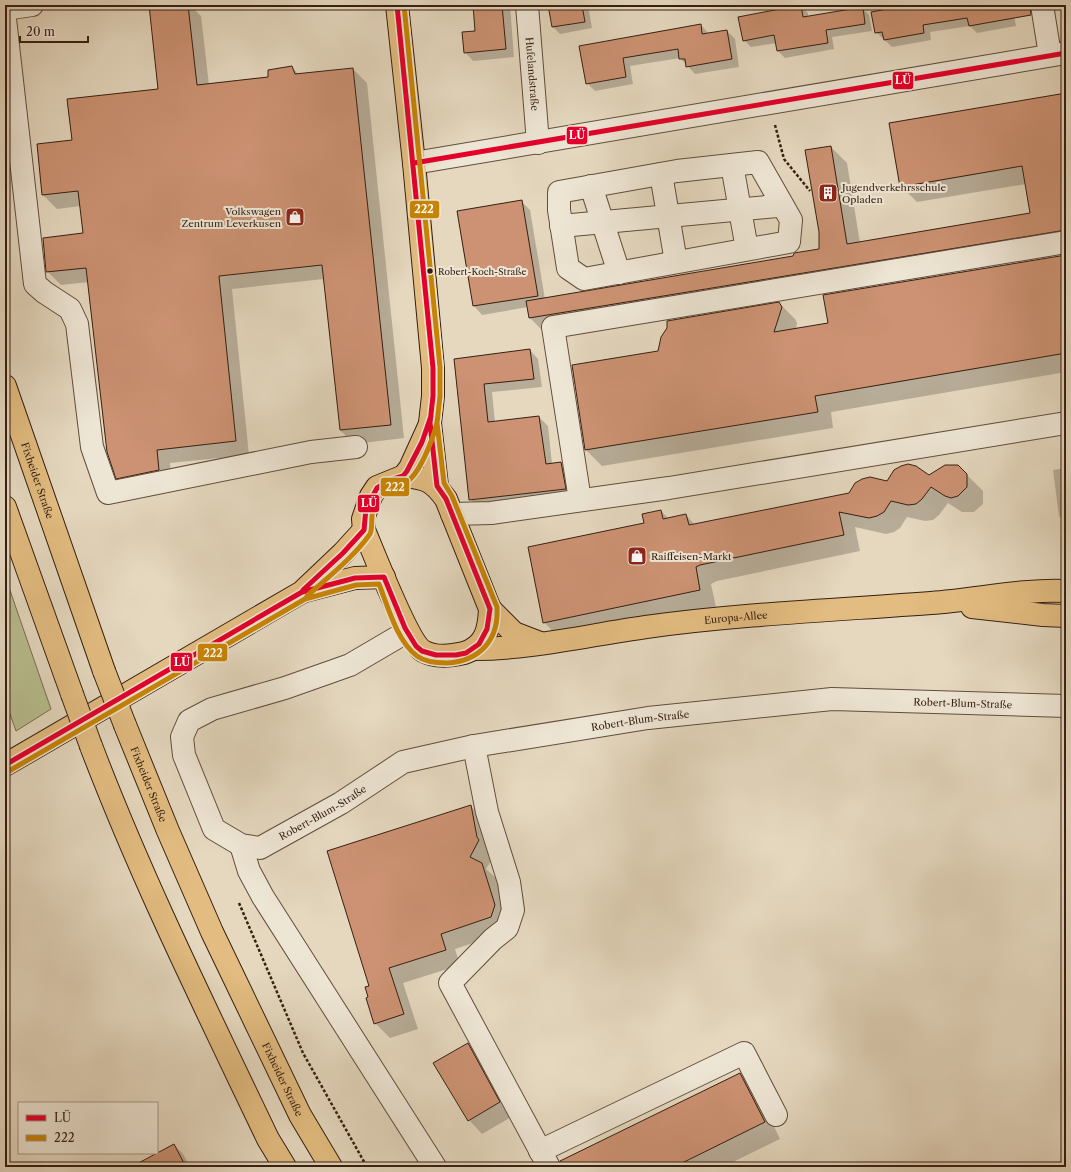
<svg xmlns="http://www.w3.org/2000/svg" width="1071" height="1172" font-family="'Libre Caslon Text',serif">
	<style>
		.green { fill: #b8be8f; stroke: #776e50 }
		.shadow { fill: #0003 }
		.building { fill: #cc9273; stroke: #361f11 }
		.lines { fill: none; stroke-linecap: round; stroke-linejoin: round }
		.minor-casing { stroke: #624d3c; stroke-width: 24 }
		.major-casing { stroke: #361f11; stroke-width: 24 }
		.highway-casing { stroke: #361f11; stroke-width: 24 }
		.path { stroke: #361f11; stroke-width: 2.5; stroke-dasharray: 3 2; stroke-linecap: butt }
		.minor { stroke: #eee6d5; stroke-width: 22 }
		.major { stroke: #e2bc80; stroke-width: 22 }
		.highway { stroke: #e2bc80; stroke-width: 22 }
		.highway-bridge-casing { stroke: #361f11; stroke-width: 24; stroke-linecap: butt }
		.highway-bridge { stroke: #e2bc80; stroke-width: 22 }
		.bus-1-casing { stroke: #eee6d5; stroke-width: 8 }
		.bus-2-casing { stroke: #eee6d5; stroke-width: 8 }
		.bus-1 { stroke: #e4002b; stroke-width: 5 }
		.bus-2 { stroke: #c78404; stroke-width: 5 }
		.bus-dot { fill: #361f11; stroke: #eee6d5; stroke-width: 1.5 }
		.labels { text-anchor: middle; stroke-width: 4; stroke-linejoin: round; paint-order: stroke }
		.bus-label { font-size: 9px; fill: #361f11; stroke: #eee6d5; text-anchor: start }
		.street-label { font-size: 10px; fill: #361f11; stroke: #eee6d5 }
		.poi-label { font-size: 10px; fill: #361f11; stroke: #eee6d5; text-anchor: start }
		.line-badge { stroke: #eee6d5; stroke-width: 1.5 }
		.badge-label { font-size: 11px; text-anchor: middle; font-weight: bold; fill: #fff }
	</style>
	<rect width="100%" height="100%" fill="#e5d8bf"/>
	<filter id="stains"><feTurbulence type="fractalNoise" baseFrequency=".005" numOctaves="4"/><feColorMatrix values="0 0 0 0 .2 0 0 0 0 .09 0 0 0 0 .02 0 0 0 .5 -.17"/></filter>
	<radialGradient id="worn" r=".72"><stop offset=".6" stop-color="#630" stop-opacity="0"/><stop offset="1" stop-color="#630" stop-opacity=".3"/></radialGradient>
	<path class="green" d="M5,576L51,709L16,731L5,700Z"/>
	<path class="shadow" d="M158,5H190L201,16L209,85L269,78L292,67L299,75L353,69L367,83L404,438L354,444L340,430L324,279L232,289L249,455L170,463L172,484L131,492L117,478L89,282L61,285L47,271L84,234L81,206L57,209L43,195L73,141L159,90Z
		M474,5H510L514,57L473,61L465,52L476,32Z
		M549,5H588L592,28L560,34L553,27Z
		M900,5H1012L1016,26L977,33L970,26L930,32L931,40L892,47L876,32L901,8Z
		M801,6L808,13V17L862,8L869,15L872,31L832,37L834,49L785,58L778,51L777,43L751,47L744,40Z
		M701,25L709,34L727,31L735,39L739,67L695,74L680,58L630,66L633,84L595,91L587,83L581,46Z
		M1066,94V248L546,334L530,318L528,307L482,315L474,306L521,201L530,210L545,299L793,257L820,250L831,147L847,163L860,243L1031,214L1026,184L917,202L901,186Z
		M1066,256V372L831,412L833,428L602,466L586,450L573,366L659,352L779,303L795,319L797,323L796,329L829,323Z
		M530,350L538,359L542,387L492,392L495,423L539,417L548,426L552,464L561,463L570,472L574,497L478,507L470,499L455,360Z
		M951,465L958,466L983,491V504L974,512H962L948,503L939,515L933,520L925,521L907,517L900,528L894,532L886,534L855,527L860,551L717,581L711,584L716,607L560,639L544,622L645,524L661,511L669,519L686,515L695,525L849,494L887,482L929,477L945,466Z
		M1066,468V523L1059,516L1053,470Z
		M471,806L485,821L494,856L486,869L497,879L509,921L506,932L455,949L460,965L403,983L418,1029L390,1038L375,1023L369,998L370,987Z
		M468,1044L481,1057L513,1116L482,1134L469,1120Z
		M740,1074L757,1091L780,1139L723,1167H578Z
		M174,1145L183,1154L190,1167H154Z"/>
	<path class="building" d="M149,5H188L197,85L268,77V70L292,66L295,74L353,68L391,425L340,430L322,265L219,276L236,441L157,450L159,470L116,479L107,452L86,268L46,272L43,238L83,233L78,191L42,195L37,144L72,140L67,99L158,89Z
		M473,5H502L506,49L464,53L462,32L475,31Z
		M548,5H582L585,22L552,27Z
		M801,5L803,17L863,7L865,24L826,30L828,43L777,51L774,35L743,41L738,17Z
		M899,5H1030L1031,15L969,26L967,18L923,25L924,33L884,40L882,32L875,33L871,12L899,7Z
		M701,24L702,34L727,30L732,59L686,67L685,59H679L678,49L623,58L626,77L586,84L579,46Z
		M1066,93V230L529,318L526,301L793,256L794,253L819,249V232L805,150L831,146L847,244L1030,213L1022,166L900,187L889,123Z
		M522,200L538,296L473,306L457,211Z
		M1066,255V353L815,396L818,412L585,450L572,365L658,351L661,337L667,328V321L779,302L782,307L774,332L828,323L823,295Z
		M530,349L534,379L484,384L488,422L539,416L546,464L561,462L566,489L469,500L454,359Z
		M908,464L916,466L929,475L945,465H958L967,474V487L958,496L951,498L945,496L931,487L922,499L916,504L908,505L891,501L884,512L877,516L869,518L839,512L844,535L700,565L696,567L700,590L543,623L528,547L644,523L642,514L661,510L663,519L686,514L689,525L849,493L855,483L862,479L870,477L887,481L894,470L901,466Z
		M471,805L477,837L479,840L470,857L482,863L495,905L491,917L441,934L446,950L389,968L404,1014L374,1024L366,998L368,997L365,987L369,986L327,851Z
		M468,1043L500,1102L468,1121L433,1063Z
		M740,1073L765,1122L674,1167H561L560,1161Z
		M174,1144L186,1167H131Z"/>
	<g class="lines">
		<g class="minor-casing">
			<g id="minor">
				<path id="s1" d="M527,5L538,143"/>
				<path d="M1042,5L1050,55"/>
				<path d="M5,9L32,5"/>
				<path d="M5,19L35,284L44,292L70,309L77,324L92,447L108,493L311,452L356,447"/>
				<path d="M758,162L791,220L789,242L584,279L568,268L559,210V192L677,171Z"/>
				<path d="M414,163L1066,53"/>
				<path d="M732,165L747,249"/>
				<path d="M661,174L676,262"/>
				<path d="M591,186L619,273"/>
				<path d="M561,226L777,206L781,203"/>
				<path d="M580,500L553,327L1066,242"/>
				<path d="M452,514L491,513L669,488L1066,423"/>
				<path id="s2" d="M408,631L350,665L285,688L212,709L189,721L182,737L184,755L214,829L241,845L260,848L341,803L403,762L474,746L648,718L832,699L1066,706"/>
				<path d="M474,746L487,812L509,882L513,910L507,928L493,939L450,983L549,1167"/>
				<path d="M241,845L249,871L263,897L435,1167"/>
				<path d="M540,1151L744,1053L776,1115"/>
			</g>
		</g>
		<g class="major-casing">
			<g id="major">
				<path d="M397,5L414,163L433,368V396L430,423L437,486"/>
				<path d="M404,476C426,478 433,481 446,499L490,609C489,629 486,646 464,653C451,656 435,658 423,651C408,642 373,551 364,530L363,519L371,496L377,487Z"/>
				<path d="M404,476L410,468L430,424"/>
				<path d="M305,591L355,578L384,577"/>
				<path d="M972,607L1043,615L1066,616"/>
				<path d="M490,609L514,633L540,643"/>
				<path id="s3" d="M475,649C532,649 589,635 646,627C740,614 836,610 931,603C976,600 1021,589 1066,591"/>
				<path d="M5,765L302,592L343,553L364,530"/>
			</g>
		</g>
		<g class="highway-casing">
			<g id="highway">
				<path id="s4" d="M5,386L104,671"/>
				<path d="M5,507L72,694"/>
				<path id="s5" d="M125,725L168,831L212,932L300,1115L331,1167"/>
				<path d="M91,746C142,880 206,1009 268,1139L285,1167"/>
			</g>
		</g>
		<path class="path" d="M775,125L784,159L810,191
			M239,903L303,1053L367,1167"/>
		<use href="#minor" class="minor"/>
		<use href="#major" class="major"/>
		<use href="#highway" class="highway"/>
		<g class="highway-bridge-casing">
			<path id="highway-bridge" d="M104,671L125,725
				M72,694L91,746"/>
		</g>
		<use href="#highway-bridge" class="highway-bridge"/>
		<g class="bus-1-casing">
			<path id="bus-1" d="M414,163L1066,53
				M303,590L343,553L364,530L366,508L377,488L390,480L403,476L407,471L422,442L431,416
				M5,765L302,592L355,578L384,577L405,628L416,646L422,651L436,655H456L466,653L479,644L487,629L490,609L446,499L437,486L430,423L433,396V368L397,5"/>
		</g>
		<g class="bus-2-casing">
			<path id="bus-2" d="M307,596C327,578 354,557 370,534C374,527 368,511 379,497C387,487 398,488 408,481C421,471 436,433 438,416
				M9,771L305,599L356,585L379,584C388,607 397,641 417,656C425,662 437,663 447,663C479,661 499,641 497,607L452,496L444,483L437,423L440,396V367L404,5"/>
		</g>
		<use href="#bus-1" class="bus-1"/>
		<use href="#bus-2" class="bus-2"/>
	</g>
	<defs>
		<g id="building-square" transform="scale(1)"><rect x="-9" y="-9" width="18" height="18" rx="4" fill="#8f2418" stroke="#eee6d5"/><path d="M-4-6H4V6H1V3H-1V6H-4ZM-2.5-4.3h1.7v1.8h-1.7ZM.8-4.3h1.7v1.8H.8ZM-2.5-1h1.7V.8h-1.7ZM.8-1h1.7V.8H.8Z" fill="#fff"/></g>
		<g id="shop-square" transform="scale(1)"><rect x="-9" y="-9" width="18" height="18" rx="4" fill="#8f2418" stroke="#eee6d5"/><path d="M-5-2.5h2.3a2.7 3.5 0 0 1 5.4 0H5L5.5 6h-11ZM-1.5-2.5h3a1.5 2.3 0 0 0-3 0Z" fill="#fff"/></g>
	</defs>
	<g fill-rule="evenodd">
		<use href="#building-square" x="828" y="193"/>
		<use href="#shop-square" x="295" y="217"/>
		<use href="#shop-square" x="637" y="556"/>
	</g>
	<circle class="bus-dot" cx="430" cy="271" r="3.5"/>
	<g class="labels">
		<g class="bus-label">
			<text x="438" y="275">Robert-Koch-Straße</text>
		</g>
		<g class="street-label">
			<text dy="4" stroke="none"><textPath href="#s1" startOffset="69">Hufelandstraße</textPath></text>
			<text dy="4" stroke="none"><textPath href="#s4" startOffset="100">Fixheider Straße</textPath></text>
			<text dy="4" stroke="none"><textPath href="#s3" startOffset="263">Europa-Allee</textPath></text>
			<text dy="4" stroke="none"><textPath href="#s2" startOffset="1136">Robert-Blum-Straße</textPath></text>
			<text dy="4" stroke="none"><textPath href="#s2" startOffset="812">Robert-Blum-Straße</textPath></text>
			<text dy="4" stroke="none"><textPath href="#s5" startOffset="64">Fixheider Straße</textPath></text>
			<text dy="4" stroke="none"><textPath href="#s2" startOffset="476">Robert-Blum-Straße</textPath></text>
			<text dy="4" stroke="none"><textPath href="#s5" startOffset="388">Fixheider Straße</textPath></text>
		</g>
		<g class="poi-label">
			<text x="842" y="191">Jugendverkehrsschule<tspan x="842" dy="12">Opladen</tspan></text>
			<text x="281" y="215" text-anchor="end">Volkswagen<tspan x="281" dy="12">Zentrum Leverkusen</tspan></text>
			<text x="651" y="560">Raiffeisen-Markt</text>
		</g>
	</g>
	<g class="line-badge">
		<rect x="892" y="71" width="22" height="19" rx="4" fill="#e4002b"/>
		<rect x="566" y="126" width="22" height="19" rx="4" fill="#e4002b"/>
		<rect x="409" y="200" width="31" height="19" rx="4" fill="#c78404"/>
		<rect x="380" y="477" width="30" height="20" rx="4" fill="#c78404"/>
		<rect x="357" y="494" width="23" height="19" rx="4" fill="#e4002b"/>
		<rect x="197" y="643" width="31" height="19" rx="4" fill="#c78404"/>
		<rect x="170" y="652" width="23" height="20" rx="4" fill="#e4002b"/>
	</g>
	<g class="badge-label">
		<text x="903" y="84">LÜ</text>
		<text x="577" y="139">LÜ</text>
		<text x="424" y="213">222</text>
		<text x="395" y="491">222</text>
		<text x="369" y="507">LÜ</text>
		<text x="213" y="657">222</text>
		<text x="182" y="666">LÜ</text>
	</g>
	<rect width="1071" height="1172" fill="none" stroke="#e5d8bf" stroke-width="20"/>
	<rect x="6" y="6" width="1059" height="1160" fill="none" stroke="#361f11" stroke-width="2"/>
	<rect x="10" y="10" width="1051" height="1152" fill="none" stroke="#361f11"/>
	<rect x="18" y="1102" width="140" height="52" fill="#eee6d5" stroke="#a49687"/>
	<rect x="26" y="1115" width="20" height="6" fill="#e4002b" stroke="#a49687"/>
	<text x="54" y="1122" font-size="12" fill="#361f11">LÜ</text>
	<rect x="26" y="1135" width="20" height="6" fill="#c78404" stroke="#a49687"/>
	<text x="54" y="1142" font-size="12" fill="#361f11">222</text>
	<path d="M20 36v6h68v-6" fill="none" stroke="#361f11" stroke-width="2"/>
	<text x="26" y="36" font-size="12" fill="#361f11" stroke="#eee6d5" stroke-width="3" paint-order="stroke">20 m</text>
	<rect width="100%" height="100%" filter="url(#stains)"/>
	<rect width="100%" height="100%" fill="url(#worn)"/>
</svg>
